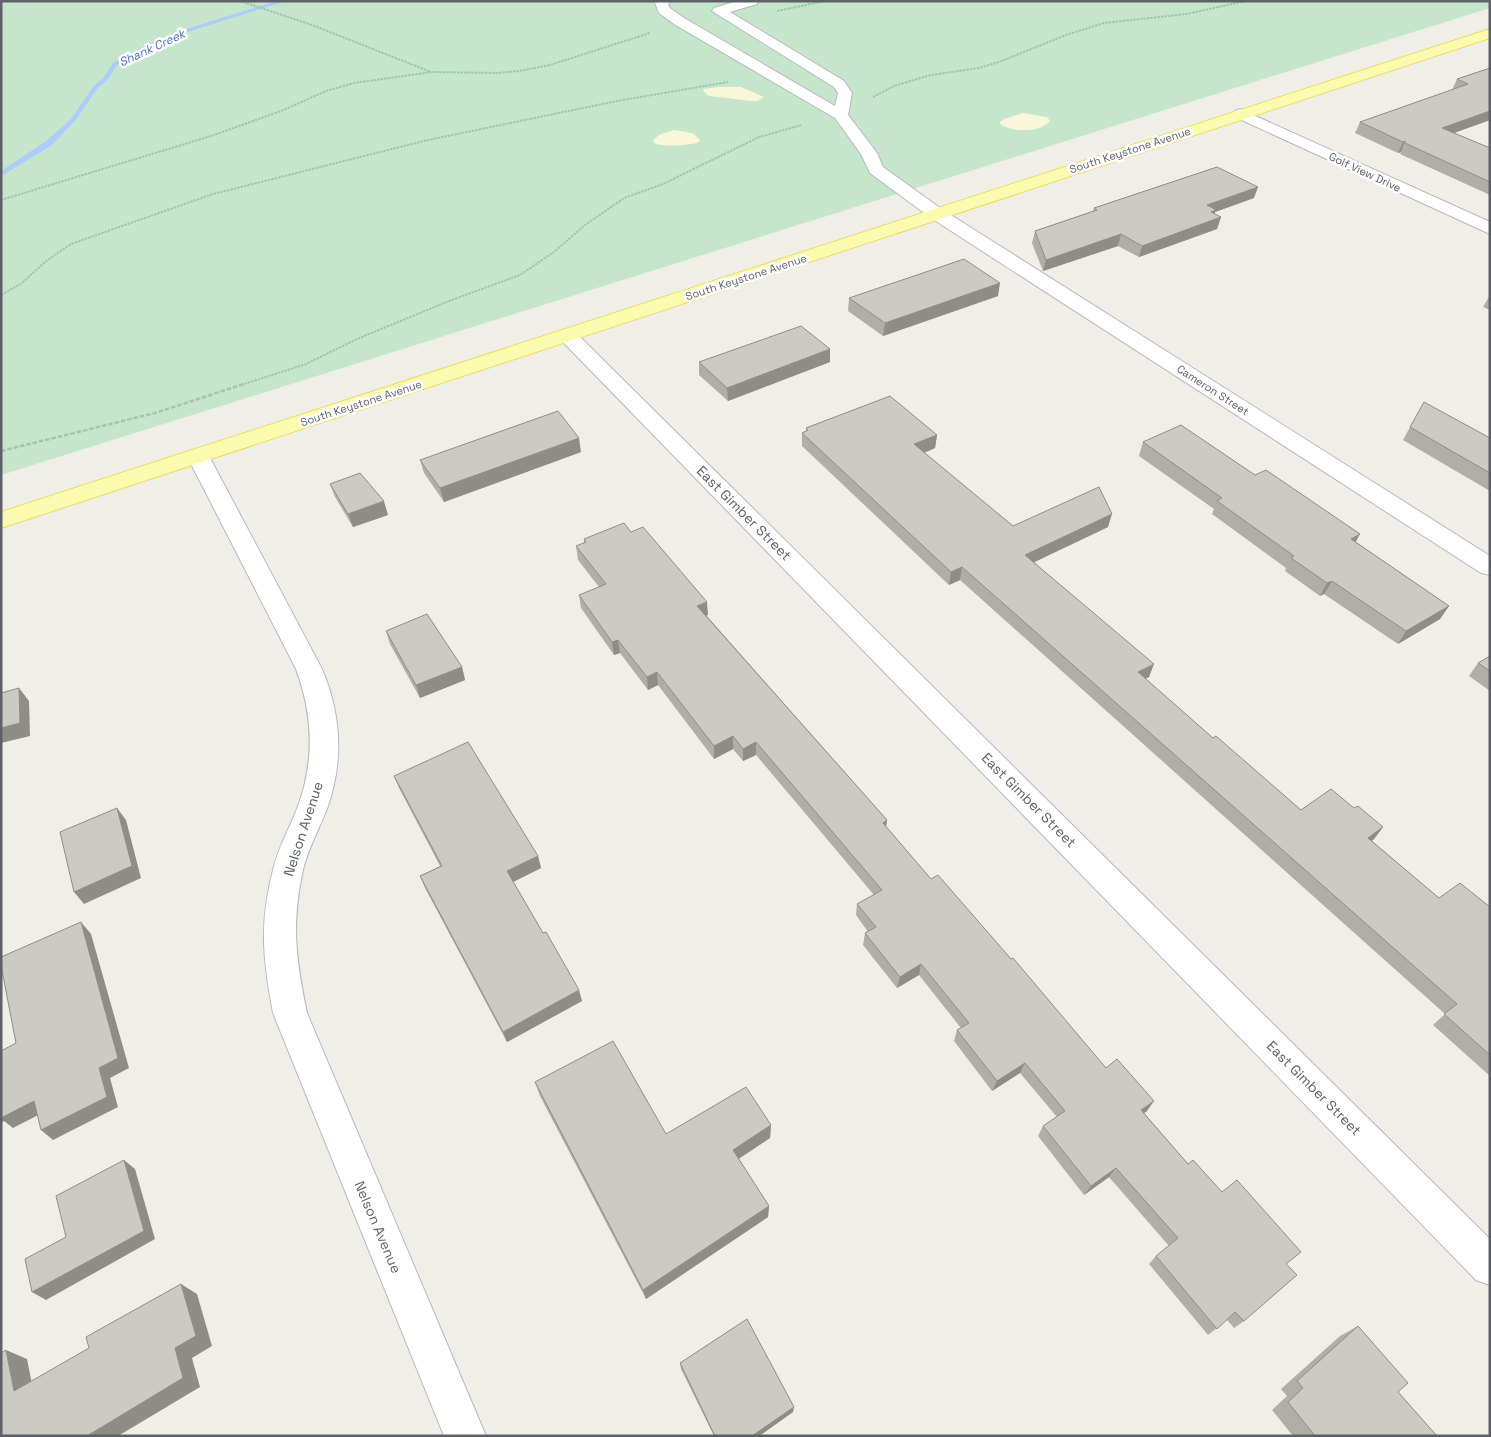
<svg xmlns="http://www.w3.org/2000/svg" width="1491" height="1437" font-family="'Space Grotesk',sans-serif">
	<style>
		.green { fill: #c5e6ca }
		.sand { fill: #f9f7d9 }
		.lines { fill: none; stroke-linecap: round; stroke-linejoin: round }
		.stream { fill: #acccfb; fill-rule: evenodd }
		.minor-casing { stroke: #b7b8bd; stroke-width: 2 }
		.major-casing { stroke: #ecdb64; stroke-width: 2 }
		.path-far1 { stroke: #9ec6b0; stroke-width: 2; stroke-dasharray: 2.5 1; stroke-linecap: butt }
		.path { stroke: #9ec6b0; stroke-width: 2.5; stroke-dasharray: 4.5 2; stroke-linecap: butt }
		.minor { fill: #fff; fill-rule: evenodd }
		.major { fill: #fbfbb0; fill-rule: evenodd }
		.wall { fill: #afaea8 }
		.shaded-wall { fill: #8e8d88 }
		.building { fill: #cbcac3; stroke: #8e8d88 }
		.labels { text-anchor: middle; stroke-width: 5; stroke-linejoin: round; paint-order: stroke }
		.far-street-label { font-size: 11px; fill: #5e6167; stroke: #fff }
		.far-water-label { font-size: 12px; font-style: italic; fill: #4e73bf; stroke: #fff }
		.street-label { font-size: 14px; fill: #5e6167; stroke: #fff }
	</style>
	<rect width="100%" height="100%" fill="#f0efe7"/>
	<path class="green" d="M1,1H1490V8L1,475Z"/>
	<path class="sand" d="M718,87H741L764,97L758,101H752L709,96L704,92L703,89Z
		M1023,113L1047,117L1050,121C1040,133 1011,133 999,123L1004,119Z
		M674,130L687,132L694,134L700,140L699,142C690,146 661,147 654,143L653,140L659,135Z"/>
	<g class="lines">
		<path class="stream" d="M276,1H286L181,34L148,48L117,65L108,79L97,89L75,121L52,145L1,176V171L46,141L71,119L93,87L104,77L113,63L144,46L177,32Z"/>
		<g class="minor-casing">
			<path id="minor" d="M656,1H671L668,4L670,8L684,18L835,106L838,93L834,87L712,11L714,8L737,1H758L757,4L730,12L844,81L852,93L848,115L877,153L883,167L943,210L1490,556V575L1481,573L931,218L870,173L861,154L835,118L674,24L659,13L655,3Z
				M1240,109L1490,222V234L1235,117L1232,114L1235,111Z
				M567,329L574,331L1490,1239V1285L1476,1280L560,339L557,335L560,331Z
				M198,449L206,451L209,456L322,669C341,714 344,759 328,806C320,828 308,848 303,870C291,925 296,959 307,1013L486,1436H444L273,1013C263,959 259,924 273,870C278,847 290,828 298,806C315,760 313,715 296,669L187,456L190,451Z"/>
		</g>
		<g class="major-casing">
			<path id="major" d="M1490,29V38L1,528V512Z"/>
		</g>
		<path class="path-far1" d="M240,1L312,25L431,72
			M777,11L825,1
			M873,97L894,86L931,75L979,68L999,62L1066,35L1104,23L1186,14L1246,1
			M1,200L211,136L281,111L326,91L354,83L432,72L498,73L519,71L550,65L650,33
			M1,295L22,283L46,261L71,244L213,194L428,140L617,101L728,82
			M241,385L306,364L357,339L449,301L520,275L554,252L585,225L624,198L663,184L759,137L802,125"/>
		<path class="path" d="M1,451L155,413L244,384"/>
		<use href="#minor" class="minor"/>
		<use href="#major" class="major"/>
	</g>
	<path class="wall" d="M1490,68V120L1454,133L1490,148V195L1400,154L1401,152L1398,153L1355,133L1360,122L1452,90L1457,79Z
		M1254,198L1215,212V214L1221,217L1217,229L1139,257L1118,246L1043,271L1032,243L1035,231L1093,211L1094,208Z
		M1490,295V310L1483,307Z
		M998,296L883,336L848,311L849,298Z
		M699,362H830L728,401L699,375Z
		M1410,427L1490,438V491L1403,440Z
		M806,428L937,435L935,448L924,453L1013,526L1108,527L1034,562L1149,677L1145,679L1213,738L1301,810L1354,808L1383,827L1374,839L1372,841L1439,898L1490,907V1076L1433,1025L1445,1014L960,580L949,585L802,446V433L806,432Z
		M1143,442L1356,542L1449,606L1440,619L1398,644L1324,594L1320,596L1285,571L1286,568L1212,514L1214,509L1139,456Z
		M581,452L444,502L424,473L420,460Z
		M330,484L388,515L353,527L335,497Z
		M631,532L708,615H706L887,820L886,827L931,879L1011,959L1106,1068L1147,1111L1144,1113L1188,1164L1286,1264L1244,1321L1234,1328L1227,1320L1208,1335L1149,1264L1156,1256L1169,1246L1109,1177L1084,1195L1038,1136L1043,1126L1057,1117L1020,1073L992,1091L954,1041L957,1030L961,1028L919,975L897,988L863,945L865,933L868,932L856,915L857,904L874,895L756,755L743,761L733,749L714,759L658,685L648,690L620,653L614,655L581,608L579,595L599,587L578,560L576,546L584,543V539Z
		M386,631L462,667L465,680L420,698L390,644Z
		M1490,656V691L1469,676L1478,663Z
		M394,776L538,856L541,868L513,882L582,1001L507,1042L425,888L420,876L440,866L399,788Z
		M535,1082L666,1134L771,1125L770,1138L739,1159L769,1206L768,1217L646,1299L540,1096Z
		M1358,1326L1398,1392L1437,1436H1293L1272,1410L1287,1396L1281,1389L1340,1336Z
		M680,1363L793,1412L759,1436H714L681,1369Z"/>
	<path class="shaded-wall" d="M1490,111V120L1437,139L1442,128Z
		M1405,141L1401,152L1398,153L1403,142Z
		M1258,187L1254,198L1215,212L1213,220L1221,217L1217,229L1139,257L1142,246L1207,205Z
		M1121,234L1118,246L1043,271L1046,260Z
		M1000,283L998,296L883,336L885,323Z
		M830,349V362L728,401L727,388Z
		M937,435L935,448L912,458L914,444Z
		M579,438L581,452L444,502L440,488Z
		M384,501L388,515L353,527L348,514Z
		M1112,514L1108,527L1022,568L1025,555Z
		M1360,534L1353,547L1351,539Z
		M962,567L960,580L949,585L951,572Z
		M1332,581L1324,594L1320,596L1327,583Z
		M707,602L708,615L698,619L697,606Z
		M1449,606L1440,619L1398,644L1406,631Z
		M618,640L620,653L614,655L612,642Z
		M1154,664L1149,677L1133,685L1138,672Z
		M462,667L465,680L420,698L416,685Z
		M657,672L658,685L648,690L647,677Z
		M19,688L29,701L30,736L1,743V728Z
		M733,736V749L714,759V746Z
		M756,742V755L743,761V749Z
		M117,808L126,820L141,878L84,904L74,892Z
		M887,820L885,833L883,823Z
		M1383,827L1374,839L1359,850L1368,838Z
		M538,856L541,868L511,883L507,871Z
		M81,922L91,934L129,1068L110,1078L118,1107L53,1140L41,1130L99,1068Z
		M921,964L919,975L897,988L900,977Z
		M579,990L582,1001L507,1042L503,1032Z
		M1025,1063L1020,1073L992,1091L997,1081Z
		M34,1101L46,1111L13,1128L4,1121L1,1123V1111Z
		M1154,1101L1147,1111L1134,1120L1141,1110Z
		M771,1125L770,1138L733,1162V1150Z
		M124,1160L135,1169L155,1239L46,1300L32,1292Z
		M1116,1168L1109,1177L1084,1195L1091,1186Z
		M769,1206L768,1217L646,1299L643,1290Z
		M181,1284L197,1294L212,1346L192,1358L200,1387L118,1436H87L175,1348Z
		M6,1350L27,1359L35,1399L14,1391Z
		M794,1407L793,1412L759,1436H752Z"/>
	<path class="building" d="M1490,68V111L1442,128L1490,148V182L1405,143V141L1403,142L1360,122L1468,84L1457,79Z
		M1217,167L1258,187L1207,205L1216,210L1211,212L1221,217L1142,246L1121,234L1046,260L1035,231L1097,210L1094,208Z
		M964,259L1000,283L885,323L849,298Z
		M801,326L830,349L727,388L699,362Z
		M890,396L937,435L914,444L1013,526L1099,487L1112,514L1025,555L1154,664L1138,672L1213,738L1216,736L1301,810L1331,789L1354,808L1358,806L1383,827L1368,838L1439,898L1460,883L1490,907V1055L1444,1014L1457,1004L962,567L951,572L802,433L808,430L806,428Z
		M1424,402L1490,438V473L1410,427Z
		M558,411L579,438L440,488L420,460Z
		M1181,425L1255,475L1266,470L1360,534L1351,539L1449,606L1406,631L1332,581L1327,583L1291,558L1294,556L1217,501L1222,498L1143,442Z
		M360,473L384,501L348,514L330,484Z
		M624,523L631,532L643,527L707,602L697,606L887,820L883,823L931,879L938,875L1011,959L1013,958L1106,1068L1117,1059L1154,1101L1141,1110L1188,1164L1193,1160L1222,1192L1237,1180L1301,1252L1286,1264L1297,1275L1244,1321L1235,1312L1217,1329L1156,1256L1178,1238L1116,1168L1091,1186L1043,1126L1065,1111L1025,1063L997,1081L957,1030L969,1023L921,964L900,977L865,933L876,927L857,904L882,890L756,742L743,749L733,736L714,746L657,672L647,677L618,640L612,642L579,595L606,584L576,546L586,542L584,539Z
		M427,614L462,667L416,685L386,631Z
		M1490,656V671L1478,663Z
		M19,688L20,723L1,728V693Z
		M468,742L538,856L507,871L543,933L546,932L579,990L503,1032L420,876L442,866L394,776Z
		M117,808L132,866L74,892L60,832Z
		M81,922L118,1058L99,1068L107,1097L41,1130L34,1101L1,1118V1051L16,1043L1,965V957Z
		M613,1041L666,1134L746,1087L771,1125L733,1150L769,1206L643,1290L535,1082Z
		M124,1160L144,1231L32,1292L25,1259L66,1237L56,1196Z
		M181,1284L196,1336L175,1348L183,1378L87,1436H1V1353L6,1350L14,1391L89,1348L86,1337Z
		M747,1319L794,1407L752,1436H715L680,1363Z
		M1358,1326L1408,1383L1398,1392L1437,1436H1315L1288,1402L1303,1388L1297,1381Z"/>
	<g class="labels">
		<g class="far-street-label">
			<text transform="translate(1130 150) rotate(-18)" y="4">South Keystone Avenue</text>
			<text transform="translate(1365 172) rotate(25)" y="4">Golf View Drive</text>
			<text transform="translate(746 277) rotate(-18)" y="4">South Keystone Avenue</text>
			<text transform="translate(1213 390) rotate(33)" y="4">Cameron Street</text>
			<text transform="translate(361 403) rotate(-18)" y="4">South Keystone Avenue</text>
		</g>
		<g class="far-water-label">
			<text transform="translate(152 48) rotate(-25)" y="4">Shank Creek</text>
		</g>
		<g class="street-label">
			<text transform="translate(744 513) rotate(45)" y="5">East Gimber Street</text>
			<text transform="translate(1029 800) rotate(45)" y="5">East Gimber Street</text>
			<text transform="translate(303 829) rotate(-72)" y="5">Nelson Avenue</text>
			<text transform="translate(1314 1088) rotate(45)" y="5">East Gimber Street</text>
			<text transform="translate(378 1227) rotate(67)" y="5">Nelson Avenue</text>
		</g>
	</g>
	<rect width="1491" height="1437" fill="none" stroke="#5e6167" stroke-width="5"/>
</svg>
